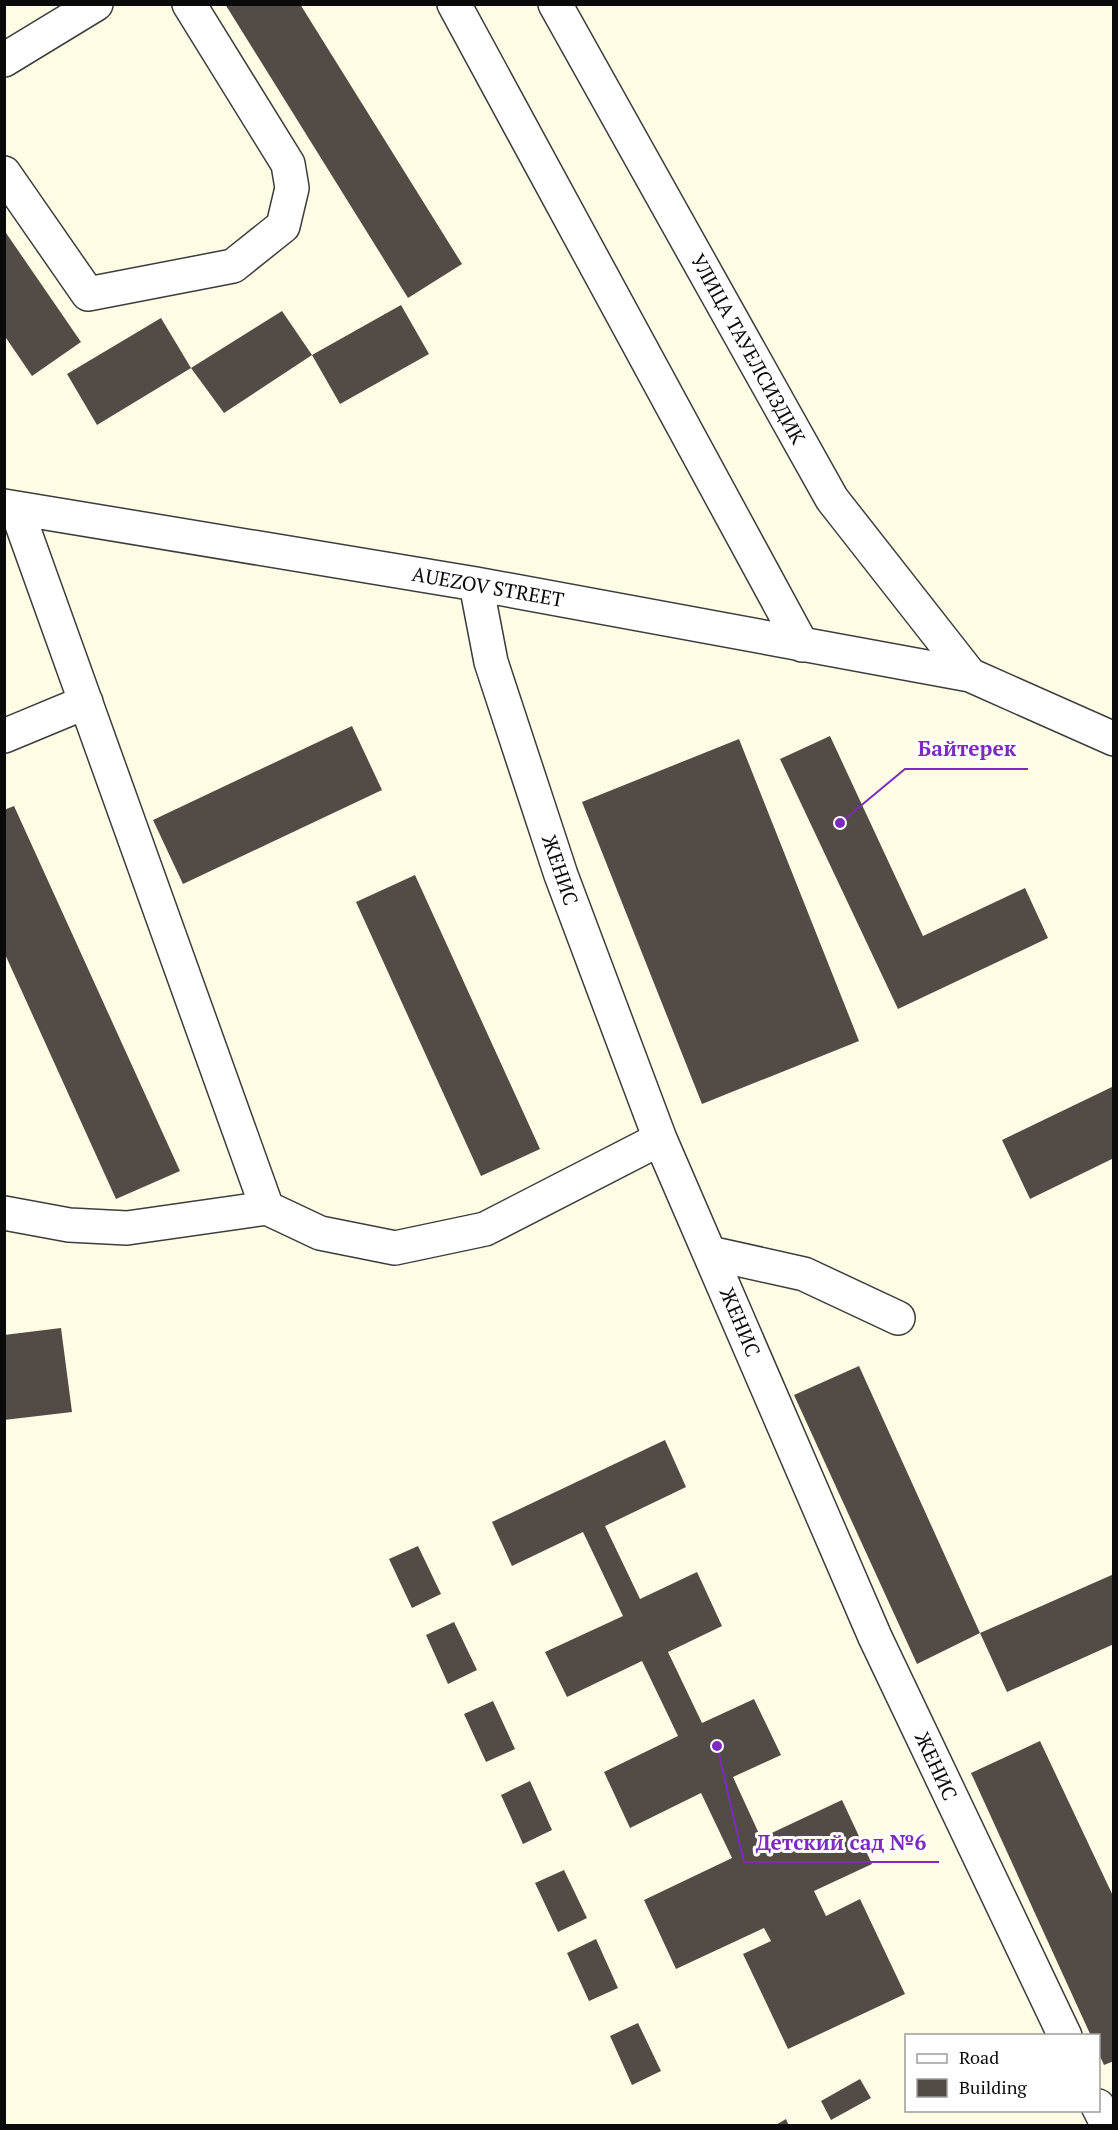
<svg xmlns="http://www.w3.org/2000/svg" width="1118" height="2130" font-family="'PT Serif',serif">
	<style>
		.building { fill: #534c46 }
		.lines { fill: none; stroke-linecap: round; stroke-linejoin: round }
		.minor-casing { stroke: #3d3d3d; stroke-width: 36 }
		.minor { stroke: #fff; stroke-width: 33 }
		.labels { text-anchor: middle; stroke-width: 6; stroke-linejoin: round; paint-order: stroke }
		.street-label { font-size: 20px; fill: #0a0a0a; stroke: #fff }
		.leader { fill: none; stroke: #7b2cbf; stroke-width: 2 }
		.callout-dot { fill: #7b2cbf; stroke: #fff; stroke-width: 2 }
		.callout-label { font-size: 21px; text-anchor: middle; font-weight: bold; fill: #7b2cbf; stroke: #fff; stroke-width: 6; stroke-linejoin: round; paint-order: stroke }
	</style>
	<rect width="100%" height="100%" fill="#fffce6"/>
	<path class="building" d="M225,4H300L462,264L408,298Z
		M4,230L81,342L32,376L4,335Z
		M401,305L429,354L340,404L312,355L224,413L191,368L282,311L312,355Z
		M161,318L191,368L97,425L67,374Z
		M352,726L382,790L183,884L153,820Z
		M830,736L923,936L1025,888L1048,938L898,1009L780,759Z
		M739,739L859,1041L702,1104L582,802Z
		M14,806L180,1171L116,1199L4,952V810Z
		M415,875L540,1149L481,1176L356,902Z
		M1114,1086V1158L1030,1199L1002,1140Z
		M61,1328L72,1412L4,1420V1335Z
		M859,1366L980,1633L917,1664L794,1395Z
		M665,1440L686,1487L605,1526L640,1599L697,1572L722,1626L668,1652L702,1723L754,1699L781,1755L733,1777L761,1838L842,1800L872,1864L814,1891L826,1916L860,1899L905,1994L788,2049L743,1954L771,1941L764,1928L676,1969L644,1900L732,1858L701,1793L630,1828L604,1772L678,1736L642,1661L567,1697L545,1652L623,1616L583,1532L512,1566L492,1522Z
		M418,1546L441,1594L412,1608L389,1559Z
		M1114,1574V1644L1007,1692L980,1633Z
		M454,1622L477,1670L448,1684L426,1635Z
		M493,1701L515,1749L486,1762L464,1714Z
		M1040,1741L1114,1898V2061L1104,2065L1098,2052V2036H1091L971,1773Z
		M530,1781L552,1830L523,1844L501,1795Z
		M564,1870L587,1918L558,1932L535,1883Z
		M596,1939L618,1988L589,2001L567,1953Z
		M638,2023L661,2071L632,2085L610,2036Z
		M860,2079L871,2098L831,2120L821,2101Z
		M786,2119L789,2126H774Z"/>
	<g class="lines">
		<g class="minor-casing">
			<path id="minor" d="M454,4L802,645
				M555,4L832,499L970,675
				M4,60L96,4
				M4,173L88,294L233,266L283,226L292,188L288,164L189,4
				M4,506L476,584L970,675L1114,739
				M16,508L267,1208
				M476,584L491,662L561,875L660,1139L875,1637L1065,2036
				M4,736L86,702
				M4,1213L69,1225L127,1228L267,1208L320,1233L395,1248L485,1229L660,1139
				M710,1253L804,1274L898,1318
				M1098,2106L1108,2126"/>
		</g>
		<use href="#minor" class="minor"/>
	</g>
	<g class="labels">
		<g class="street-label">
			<text transform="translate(748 349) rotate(61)" y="7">УЛИЦА ТАУЕЛСИЗДИК</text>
			<text transform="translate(488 587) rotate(10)" y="7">AUEZOV STREET</text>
			<text transform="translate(560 870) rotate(71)" y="7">ЖЕНИС</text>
			<text transform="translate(740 1322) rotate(67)" y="7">ЖЕНИС</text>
			<text transform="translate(936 1766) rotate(65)" y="7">ЖЕНИС</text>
		</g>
	</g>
	<path class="leader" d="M840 823L905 769H1028M717 1746L744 1862H939"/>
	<g class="callout-dot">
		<circle cx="840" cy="823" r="6"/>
		<circle cx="717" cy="1746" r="6"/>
	</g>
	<g class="callout-label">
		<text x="967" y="756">Байтерек</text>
		<text x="841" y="1850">Детский сад №6</text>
	</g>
	<rect width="1118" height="2130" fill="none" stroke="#0a0a0a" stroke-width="12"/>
	<rect x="905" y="2034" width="195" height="78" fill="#ffffff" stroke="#9d9d9d" stroke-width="1.5"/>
	<rect x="917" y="2054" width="30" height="9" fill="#ffffff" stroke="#9d9d9d" stroke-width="1.5"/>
	<text x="959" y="2064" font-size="18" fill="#0a0a0a">Road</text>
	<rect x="917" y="2079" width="30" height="18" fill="#534c46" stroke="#9d9d9d" stroke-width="1.5"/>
	<text x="959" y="2094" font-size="18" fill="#0a0a0a">Building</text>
</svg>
